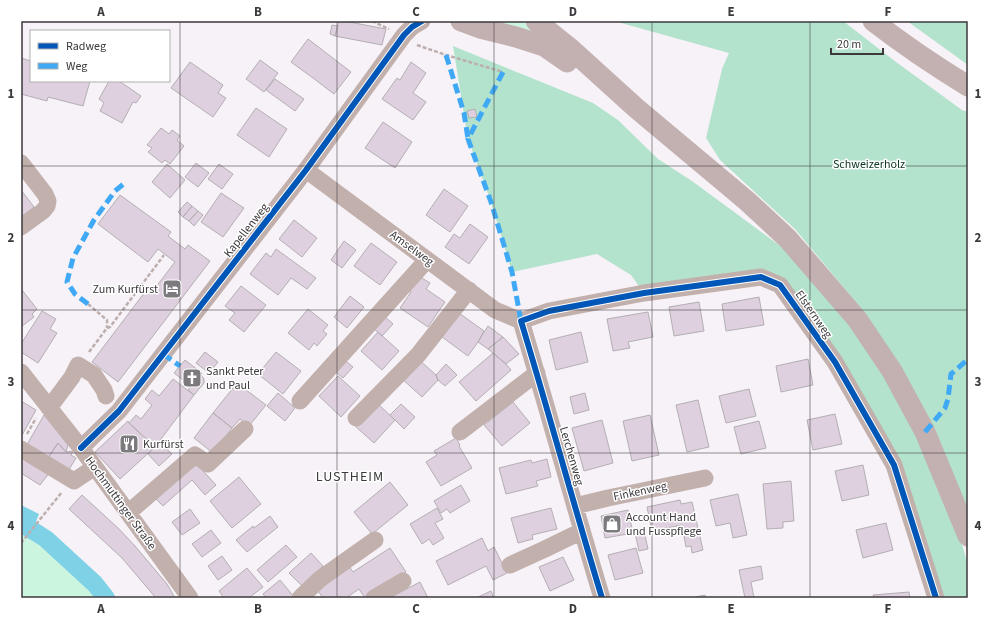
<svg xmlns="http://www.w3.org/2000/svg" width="989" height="619" font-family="'Source Sans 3',sans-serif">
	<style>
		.green { fill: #ccf5e0 }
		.forest { fill: #b3e3cc }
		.water { fill: #7fd1e6 }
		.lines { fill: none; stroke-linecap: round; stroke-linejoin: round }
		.canal { stroke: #7fd1e6; stroke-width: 18 }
		.building { fill: #ded0de; stroke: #b3afb3 }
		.path { stroke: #bcafae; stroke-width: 2.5; stroke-dasharray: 4 2; stroke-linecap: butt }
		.minor { stroke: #c2b0ad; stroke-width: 17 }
		.major { stroke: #c3b0b0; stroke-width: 21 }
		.quiet { stroke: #3fa9f5; stroke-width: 5; stroke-dasharray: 10 5; stroke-linecap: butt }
		.cycleway-casing { stroke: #fff; stroke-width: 8 }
		.cycleway { stroke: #0057b8; stroke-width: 6 }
		.grid { fill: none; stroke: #3c393c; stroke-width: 1; stroke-opacity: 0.55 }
		.labels { text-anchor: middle; stroke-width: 3; stroke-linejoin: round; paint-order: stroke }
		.park-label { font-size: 12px; fill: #093321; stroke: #fff }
		.street-label { font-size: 12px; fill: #3c393c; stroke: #fff }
		.poi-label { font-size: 12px; fill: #3c393c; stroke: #fff; text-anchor: start }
		.quarter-label { font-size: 14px; letter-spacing: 1px; fill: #3c393c; stroke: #fff }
		.neatline { fill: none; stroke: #3c393c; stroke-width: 1.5 }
		.grid-label { font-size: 13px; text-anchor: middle; font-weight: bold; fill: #3c393c }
	</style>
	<rect width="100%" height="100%" fill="#f7f2f7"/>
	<path class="green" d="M480,21H525L536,30L538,34Z
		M21,533L95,584L106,598H21Z"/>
	<path class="forest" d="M614,21H843L896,62L962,110L968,112V512L935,429L899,366L865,313L795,229L720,160L706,138L722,69L729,53Z
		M907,21H968V65Z
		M453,46L593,103L618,120L658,159L692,181L783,248L848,322L885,378L917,434L959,533L968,566V598H936L894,465L780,285L761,277L644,293L631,275L597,254L512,272L491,202L468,139Z"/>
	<path class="water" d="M21,505L39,514L29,539L21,533Z"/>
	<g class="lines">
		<path class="canal" d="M21,523L46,539L95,584L106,598"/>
	</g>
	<path class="building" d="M339,21H344L386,29L382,45L335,36Z
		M332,25L338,26L335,36L330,34Z
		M308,39L351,72L334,94L313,78L291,62Z
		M21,58L31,61V81H90L83,106L48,97L47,101L21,94Z
		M260,60L278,73L264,92L246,79Z
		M190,62L223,85L218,93L226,98L213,117L171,88Z
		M411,62L426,73L413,93L426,102L413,120L382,99L397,78L400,80Z
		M275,79L304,99L295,111L266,90Z
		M109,81H119L141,96L136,103L133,102L122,123L100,111L104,103L99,99Z
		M256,108L287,129L269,157L237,135Z
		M475,109L477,117L469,118L467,111Z
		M383,122L412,142L395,168L365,148Z
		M161,128L169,134L172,130L180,136L177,140L184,146L170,164L165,160L162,163L148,152L152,148L147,145Z
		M196,163L209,173L198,187L185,177Z
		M167,164L185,180L170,198L152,182Z
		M219,164L233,174L222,189L208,179Z
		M444,189L468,206L450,232L426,215Z
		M21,190L34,207L21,217Z
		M221,193L244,208L223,237L201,222Z
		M120,195L171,232L168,236L185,249L188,245L210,261L118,382L92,362L148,288L152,292L175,262L158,249L148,262L98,224Z
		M187,202L192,206L183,217L178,212Z
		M192,206L198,211L189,221L183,217Z
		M198,211L203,215L194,226L189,221Z
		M294,220L317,238L302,257L279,239Z
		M470,224L488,237L469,264L445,247L454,234L460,238Z
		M344,241L356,250L342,268L331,260Z
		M371,243L397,262L380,285L354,266Z
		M276,249L316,278L307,289L291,278L278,295L250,274L266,253L271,257Z
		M417,275L430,283L426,289L445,302L428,327L400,308L411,292L407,290Z
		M241,286L266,305L244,332L229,320L235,313L225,306Z
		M22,290L37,309L32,314L34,317L21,327V292Z
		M350,296L364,307L347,328L334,317Z
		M759,297L764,325L726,331L722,304Z
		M699,302L704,331L674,336L669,307Z
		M308,309L328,325L323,331L327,334L317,346L314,343L309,350L288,333Z
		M42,311L56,319L50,329L57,333L38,363L21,352V344Z
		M648,312L653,337L628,342L630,348L613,351L607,319Z
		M459,313L484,331L478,342L468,356L442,337Z
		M382,314L393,324L382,336L371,326Z
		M488,326L503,337L488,349L478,342Z
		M378,332L399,351L382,370L361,351Z
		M581,332L588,362L556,370L549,340Z
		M503,337L519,354L506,364L488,349Z
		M205,352L218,362L209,373L196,363Z
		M276,352L301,371L283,394L258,374Z
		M493,353L506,364L511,370L476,401L459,382Z
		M342,358L353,367L343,378L332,369Z
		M417,358L436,375L438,380L422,397L400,377Z
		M808,359L813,385L781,392L776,366Z
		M185,360L202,373L201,375L204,379V383L194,395L188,390L191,386L174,373Z
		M446,364L457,375L445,386L438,380L436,375Z
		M338,376L360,396L341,417L319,396Z
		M173,379L194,395L155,447L129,423L136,415L141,419L152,405L145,399L152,390L159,396Z
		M237,383L266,405L249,426L240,419L232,428L213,413Z
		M749,389L756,416L726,423L719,396Z
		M278,393L295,408L285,421L267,406Z
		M585,393L589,410L574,414L570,397Z
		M698,400L709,447L687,452L676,405Z
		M21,401L36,410L21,437Z
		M376,402L395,420L374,443L355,426Z
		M513,402L530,423L502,446L484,425Z
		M401,404L415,417L404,429L390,415Z
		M213,413L232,428L213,453L194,438Z
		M835,414L842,444L813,450L807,420Z
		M44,415L68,445L66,452L58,443L46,461L25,448Z
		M650,415L659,455L632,461L623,421Z
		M602,420L613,463L584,471L572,428Z
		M128,421L129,423L155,447L120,479L95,452Z
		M759,421L766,448L741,454L734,427Z
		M456,438L460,445L459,446L472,468L441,486L426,462L437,455L434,451Z
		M159,442L172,454L159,466L148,454Z
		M58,443L66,452L73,451L71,455L76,458L67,473L46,461Z
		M21,454L50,472L40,485L21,473Z
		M547,459L551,477L536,481L538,486L506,494L499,468L531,460L532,463Z
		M195,462L216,485L205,495L192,480L163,506L155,498Z
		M863,465L869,495L842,501L835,471Z
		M239,477L261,504L232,528L210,501Z
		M791,481L794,521L783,522V528L767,529L763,484Z
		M390,482L408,505L372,534L354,512Z
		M461,485L470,501L450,513L447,509L441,513L434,501Z
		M738,494L747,535L733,538L730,523L716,526L710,500Z
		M82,495L118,528L135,546L167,584L175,598H156L122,558L69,509Z
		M680,500L681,504L692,502L703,550L692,553L691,546L686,547L682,525L652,531L647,507Z
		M437,508L443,519L435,523L444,538L433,545L429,539L422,544L410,524Z
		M551,508L557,529L532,535L533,539L518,543L511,518Z
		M190,509L200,523L182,535L172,522Z
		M628,510L633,533L605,538L601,516Z
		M270,516L278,527L247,552L236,540L253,526L254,528Z
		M886,523L893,550L863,558L856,530Z
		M211,530L221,543L202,557L192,544Z
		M644,531L648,549L639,551L635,533Z
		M482,538L488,551L494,547L507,573L493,580L486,566L448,585L436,561Z
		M286,545L297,557L268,582L257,570Z
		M390,548L406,572L366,598H365L359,589L346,598H323L316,588L349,566L353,572Z
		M636,548L643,573L615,580L608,555Z
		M311,553L323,566L302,586L289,573Z
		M222,556L232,570L218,580L208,566Z
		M563,557L574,580L550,591L539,567Z
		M761,566L763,579L751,582L754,598H745L739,570Z
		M247,568L263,587L250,597L251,598H224L219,591Z
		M280,580L295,598H266L263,594Z
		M420,582L428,598H392L391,597Z
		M491,591L494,598H476Z
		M909,592L910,598H874L873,595Z
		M705,595L706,598H696L695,597Z"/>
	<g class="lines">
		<path class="path" d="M372,21L389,29
			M417,45L446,55L503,72
			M88,304L107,320V328
			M89,352L107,328L110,327L164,255
			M27,434L36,418
			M21,543L62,492"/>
		<path class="minor" d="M21,163L45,194L48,201L47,206L43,211L21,227
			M306,170L495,310L521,321
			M521,321L549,311L644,293L761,277L780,285L835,362L894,465L936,598
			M521,321C549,413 574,506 602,598
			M21,372L81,448L190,598
			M300,401L427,260
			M49,408L72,377L78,365L94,375L104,390L106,396
			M356,418L418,355L469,290
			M460,432L537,373
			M81,448L119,411L306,170L404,35L412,27L422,21
			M21,449L74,481L95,467
			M575,506L608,498L705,478
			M128,513L195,455L208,464L245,429
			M510,565L545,549L582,531
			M300,598L320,579L375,540
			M374,598L403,581"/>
		<path class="major" d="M461,21L480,28L516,37L544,46L567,62
			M536,21L572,50L636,108L747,201L788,239L857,319L892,371L925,432L968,536
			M873,21C904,45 935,66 968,86"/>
		<path class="quiet" d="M446,55L464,113L468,139
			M503,72L468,139L491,202L512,272L521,321
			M88,304L75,294L67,282L73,258L94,220L115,191L126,182
			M163,354L180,366
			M925,432L945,408L948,399L951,374L966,361H968"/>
		<g class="cycleway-casing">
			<path id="cycleway" d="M81,448L119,411L306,170L404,35L412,27L422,21
				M602,598C574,506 549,413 521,321L549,311L644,293L761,277L780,285L835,362L894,465L936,598"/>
		</g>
		<use href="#cycleway" class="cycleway"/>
	</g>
	<path class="grid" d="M180,21V598M337,21V598M494,21V598M652,21V598M810,21V598M21,166H968M21,310H968M21,453H968"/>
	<defs>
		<g id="hotel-square" transform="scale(1)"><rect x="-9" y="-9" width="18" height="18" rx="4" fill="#7d7a7d" stroke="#fff"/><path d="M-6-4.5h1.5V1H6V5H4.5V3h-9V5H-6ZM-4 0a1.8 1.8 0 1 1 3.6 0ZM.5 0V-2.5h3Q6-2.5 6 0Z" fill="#fff"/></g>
		<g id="church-square" transform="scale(1)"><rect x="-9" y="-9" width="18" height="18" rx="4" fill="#7d7a7d" stroke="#fff"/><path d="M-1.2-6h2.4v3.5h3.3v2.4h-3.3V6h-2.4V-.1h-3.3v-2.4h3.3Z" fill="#fff"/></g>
		<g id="restaurant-square" transform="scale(1)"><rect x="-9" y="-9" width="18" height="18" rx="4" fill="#7d7a7d" stroke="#fff"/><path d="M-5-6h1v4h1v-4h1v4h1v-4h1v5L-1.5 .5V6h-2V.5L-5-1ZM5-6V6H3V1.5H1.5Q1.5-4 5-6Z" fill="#fff"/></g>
		<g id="shop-square" transform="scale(1)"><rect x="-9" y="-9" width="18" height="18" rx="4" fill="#7d7a7d" stroke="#fff"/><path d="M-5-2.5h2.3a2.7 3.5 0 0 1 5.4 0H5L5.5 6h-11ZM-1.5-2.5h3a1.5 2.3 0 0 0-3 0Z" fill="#fff"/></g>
	</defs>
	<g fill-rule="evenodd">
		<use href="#hotel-square" x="172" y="289"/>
		<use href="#church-square" x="192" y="378"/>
		<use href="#restaurant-square" x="129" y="444"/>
		<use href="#shop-square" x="612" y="524"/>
	</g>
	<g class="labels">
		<g class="park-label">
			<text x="869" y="168">Schweizerholz</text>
		</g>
		<g class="street-label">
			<text transform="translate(246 230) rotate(-52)" y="4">Kapellenweg</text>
			<text transform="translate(412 248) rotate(36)" y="4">Amselweg</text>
			<text transform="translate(814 314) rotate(55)" y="4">Elsternweg</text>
			<text transform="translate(572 456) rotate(74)" y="4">Lerchenweg</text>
			<text transform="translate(640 491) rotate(-12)" y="4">Finkenweg</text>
			<text transform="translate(121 503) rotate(54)" y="4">Hochmuttinger Straße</text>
		</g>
		<g class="poi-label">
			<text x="158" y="293" text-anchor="end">Zum Kurfürst</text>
			<text x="206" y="375">Sankt Peter<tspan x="206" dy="14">und Paul</tspan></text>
			<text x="143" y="448">Kurfürst</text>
			<text x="626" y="521">Account Hand<tspan x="626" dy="14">und Fusspflege</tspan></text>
		</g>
		<g class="quarter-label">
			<text x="350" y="481">LUSTHEIM</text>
		</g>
	</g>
	<rect width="989" height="619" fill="none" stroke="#ffffff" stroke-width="44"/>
	<rect x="30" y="30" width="140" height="52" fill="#ffffff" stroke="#b1b0b1"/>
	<rect x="38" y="43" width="20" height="6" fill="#0057b8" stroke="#b1b0b1"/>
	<text x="66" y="50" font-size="12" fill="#3c393c">Radweg</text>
	<rect x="38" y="63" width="20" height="6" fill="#3fa9f5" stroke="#b1b0b1"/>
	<text x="66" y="70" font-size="12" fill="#3c393c">Weg</text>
	<path d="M831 48v6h52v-6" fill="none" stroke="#3c393c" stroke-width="2"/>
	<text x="837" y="48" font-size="12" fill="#3c393c" stroke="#ffffff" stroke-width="3" paint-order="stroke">20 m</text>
	<rect x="22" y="22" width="945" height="575" class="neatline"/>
	<g class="grid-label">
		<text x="101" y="16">A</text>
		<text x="258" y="16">B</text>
		<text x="416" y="16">C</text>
		<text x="573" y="16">D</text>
		<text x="731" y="16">E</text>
		<text x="888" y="16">F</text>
		<text x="11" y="98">1</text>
		<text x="978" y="98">1</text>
		<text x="11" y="242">2</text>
		<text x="978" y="242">2</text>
		<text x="11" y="386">3</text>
		<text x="978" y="386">3</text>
		<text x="11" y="530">4</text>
		<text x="978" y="530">4</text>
		<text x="101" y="613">A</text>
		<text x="258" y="613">B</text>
		<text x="416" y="613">C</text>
		<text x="573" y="613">D</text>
		<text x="731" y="613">E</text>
		<text x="888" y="613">F</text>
	</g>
</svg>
